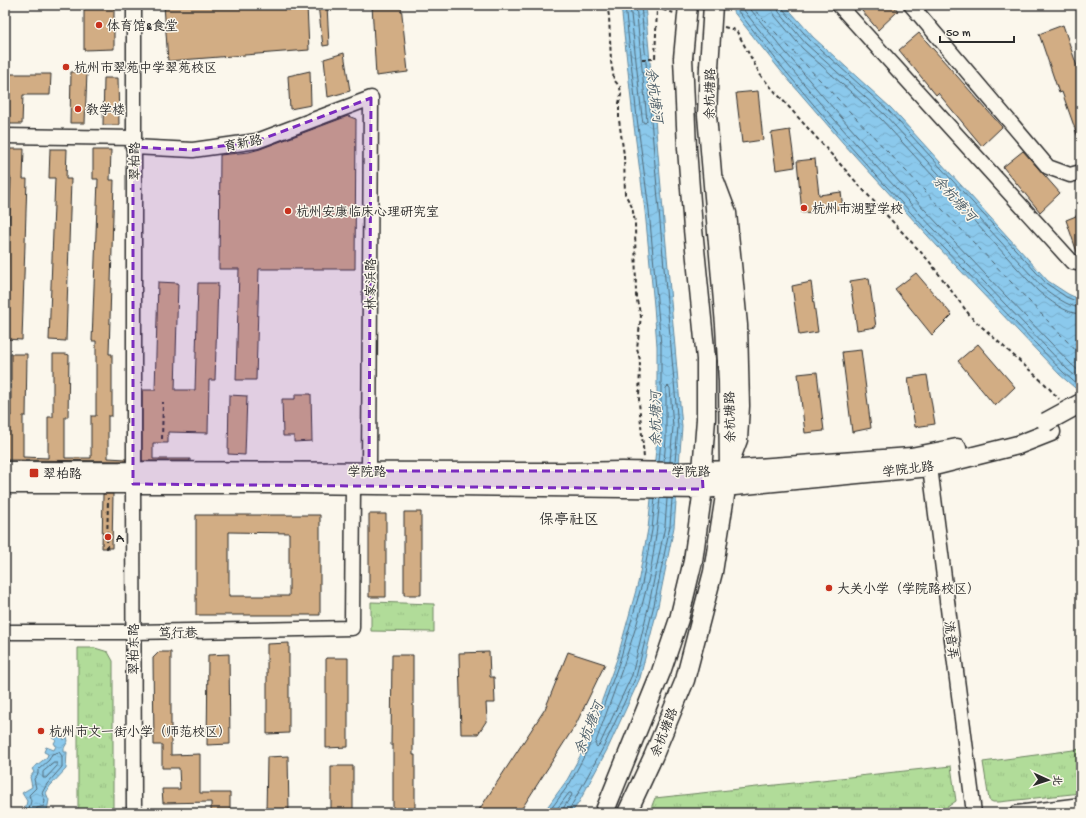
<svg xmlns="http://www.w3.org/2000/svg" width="1086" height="818" font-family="'Gochi Hand','LXGW WenKai TC',sans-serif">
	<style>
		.park { fill: url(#park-tufts); stroke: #6e8462 }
		.water { fill: url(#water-waves); stroke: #658a9f }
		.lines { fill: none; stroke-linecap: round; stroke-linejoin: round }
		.shore { stroke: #516a78; stroke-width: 1 }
		.ferry { stroke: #485a65; stroke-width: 1; stroke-dasharray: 5 4; stroke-linecap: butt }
		.building { fill: #d2ad84; stroke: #2b2b2b; fill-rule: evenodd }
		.minor-casing { stroke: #2b2b2b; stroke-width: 17 }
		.major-casing { stroke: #2b2b2b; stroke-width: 21 }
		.path { stroke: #2b2b2b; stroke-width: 2; stroke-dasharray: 4 3; stroke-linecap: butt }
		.minor { stroke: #fbf7ec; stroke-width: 14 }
		.major { stroke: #fbf7ec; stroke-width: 18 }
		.major-bridge-casing { stroke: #2b2b2b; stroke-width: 21; stroke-linecap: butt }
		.major-bridge { stroke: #fbf7ec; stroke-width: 18 }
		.marked { fill: #7b2cbf; fill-opacity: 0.2; stroke: #7b2cbf; stroke-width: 3; stroke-dasharray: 8 5; stroke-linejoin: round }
		.poi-dot { fill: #c8321e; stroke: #fbf7ec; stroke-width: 1.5 }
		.labels { text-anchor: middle; stroke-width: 3; stroke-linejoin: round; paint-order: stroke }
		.poi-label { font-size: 13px; fill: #2b2b2b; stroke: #fbf7ec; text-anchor: start }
		.street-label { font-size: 13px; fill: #2b2b2b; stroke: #fbf7ec }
		.water-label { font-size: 14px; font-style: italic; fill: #485a65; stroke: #fbf7ec }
		.quarter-label { font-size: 15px; fill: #2b2b2b; stroke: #fbf7ec }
	</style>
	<defs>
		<pattern id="park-tufts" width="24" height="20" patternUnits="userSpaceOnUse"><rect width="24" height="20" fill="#b1dc99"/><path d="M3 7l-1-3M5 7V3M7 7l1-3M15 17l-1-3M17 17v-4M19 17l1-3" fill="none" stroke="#98bd84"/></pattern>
		<pattern id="water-waves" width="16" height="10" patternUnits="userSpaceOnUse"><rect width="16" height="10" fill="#8bc9ec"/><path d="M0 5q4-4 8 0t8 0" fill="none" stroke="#78adcb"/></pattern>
	</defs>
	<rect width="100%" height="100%" fill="#fbf7ec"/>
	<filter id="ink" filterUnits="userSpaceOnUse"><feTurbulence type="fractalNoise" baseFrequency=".025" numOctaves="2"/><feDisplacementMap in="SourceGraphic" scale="8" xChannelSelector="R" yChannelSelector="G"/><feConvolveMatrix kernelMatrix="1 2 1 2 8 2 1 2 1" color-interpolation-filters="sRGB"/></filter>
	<g filter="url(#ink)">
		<path class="park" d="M371,602L434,604V632L371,631Z
			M78,648H95L108,652L113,661V813H78Z
			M1081,749V793L999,802H993L989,800L983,762Z
			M951,766L956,801L943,810L916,813H649L655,798Z"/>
		<path class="water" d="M621,5H645L682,427L674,527L658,606L640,678L608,748L578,804L571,813H543L567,780L585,747L617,659L638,583L648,529L657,439V346L654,306L645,211L633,118Z
			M728,5H785L813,37L891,108L1048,281L1068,294L1081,300V393L1060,375L938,247L843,143L780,70Z
			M57,736L63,737L64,740L67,737L68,741L64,748V752H67L66,769L50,786L46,793L49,800L47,811H40L39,813H22L23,811L25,810L27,801L22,793L32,787L30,777L34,772L32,769L47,757L48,754L44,752L46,747L54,750L56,746L54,743L56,740L52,738Z"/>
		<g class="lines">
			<path class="shore" d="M625,5L637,118L649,210L661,345V439L659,462
				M630,5L642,117L643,122L645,123L647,121L636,5
				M641,5L678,427L675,462
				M733,5C750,26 766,47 782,67C869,173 968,273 1063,372L1081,388
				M740,5C755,25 771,45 787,64C875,170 972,269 1067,369L1081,381
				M747,5C848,132 960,248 1071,364L1081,373
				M771,5L772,10L775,16L802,48L881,119L1038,291C1049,300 1066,314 1081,314
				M777,5L779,12L806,44L885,115L1042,287C1053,295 1068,307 1081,308
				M782,5L783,9L810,40L889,111L1046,283L1066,297L1081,303
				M664,462L666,439V388L668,386L670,388L673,427L670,462
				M660,498C657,528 654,557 647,586C634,640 614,692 595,744L597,747L600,744L632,675L649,604L665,526L667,499
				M54,763H57V766L46,778H43V772Z
				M28,813L31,801L29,795L36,788L34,779L38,774V770L49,760L52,754L59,752L62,756V767L47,784L42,793L45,801L44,806L37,808L35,813
				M548,813L570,783L588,749L620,660L642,584L652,530L655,498
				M554,813L569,793H571L572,795L564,807L563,813
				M568,813L569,810L604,746L636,677L654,605L670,526L672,499"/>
			<path class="ferry" d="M750,5L818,78L1081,356"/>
		</g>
		<path class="building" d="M84,5H114V49L84,50Z
			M164,5H307L309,50L168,61Z
			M318,5H327L329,45L323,46Z
			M372,5H401L408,72L376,76Z
			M857,5H893L898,11L878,30Z
			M1063,25L1081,78V143H1080L1062,92L1059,93L1039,34Z
			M919,33L1002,127L982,146L938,93L936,95L899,50Z
			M344,53L350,91L328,97L324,59Z
			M310,71L311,105L290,109L288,76Z
			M71,72H87L85,123H70Z
			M5,74H51L50,95H23L22,124H7L8,95H5Z
			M104,78H118L119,125H103Z
			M758,91L763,140L742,143L736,93Z
			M348,116L356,119L355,269H259L256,380H236L239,269H219L220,155L249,152L260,149Z
			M790,130L795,167L776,170L771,133Z
			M6,149H24L23,179H27L22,340L5,339L11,178H5Z
			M50,149H67L66,179H71L66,341L49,340L55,178H49Z
			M93,150H111L110,180H114L109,354H112V416H108V458L126,459V461L5,460L6,416H11V354H27L26,416H23V457L48,458V417H53V354H66L69,355L68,417H65V458H91V416H96V341H92L98,179H93Z
			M1023,151L1060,193L1040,212L1003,167Z
			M815,159L819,195L841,192L843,209L802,213L797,161Z
			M1081,214V255H1078L1066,220Z
			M916,273L952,315L932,335L895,289Z
			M869,278L876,327L857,330L850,281Z
			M158,282L178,283L175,390H195L198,283H218L215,380H209L208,433L168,432V443H153V459H190V461H142V390H155Z
			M811,282L818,332L799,335L792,286Z
			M978,344L1015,387L995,406L958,361Z
			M861,350L871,428L852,432L842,352Z
			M817,372L824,431L805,433L798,374Z
			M927,375L935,424L915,427L908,378Z
			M295,394H311L312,441L294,442V436H283L282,399H295Z
			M229,395L247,396L245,455L228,454Z
			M103,494H113L112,548H102Z
			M404,512H421V595H404Z
			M369,514H386V597H369Z
			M196,515H320V615H196ZM229,532L289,533V596H229Z
			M289,643V733L267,734V644Z
			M159,652H171V755L200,754V793H230V813H211V802L163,803L162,789H180L179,768H162V745H154L153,658Z
			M489,652L490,677H494L495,703H486L487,720L478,734H461L459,653Z
			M568,652L605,664L576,724L519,813H477L545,709Z
			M229,654L230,744L207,745L208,655Z
			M392,655H413V755H415V813H393V745H391Z
			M326,658H348V747L326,748Z
			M288,756L289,813H266L267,757Z
			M331,766H353V813H331Z"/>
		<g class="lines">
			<g class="minor-casing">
				<path id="minor" d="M134,5V472L133,484L134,813
					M839,5L1072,262L1081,264
					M911,5L1048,167L1070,175L1081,172
					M5,136L134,138
					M133,147L193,150L257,141L371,98L369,471
					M717,181L729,213L740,325L742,406L740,440L731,464
					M930,467L974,813
					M5,632H133L352,628L353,484
					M1017,813L1081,805"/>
			</g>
			<g class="major-casing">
				<path id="major" d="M5,471L573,472L622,471L678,472L729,470L911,457L957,448
					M5,484H293L703,489L930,467L1018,445L1051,432
					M604,813L661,672L679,619L693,561L703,489L702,471L706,419V359L693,229L687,148L683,58
					M627,813L653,757L685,680L713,572L729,470L728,381L725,325L707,115L709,67"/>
			</g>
			<path class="path" d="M607,5L609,16L611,61L614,80L620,87L621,95L619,103V120L624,155L625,194L632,207L635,222L636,297L641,316L637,348L640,360L639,402L644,458
				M724,27L736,30L761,76L867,194L929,261L971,317L1045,384L1059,399
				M642,59H655L657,8L674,13
				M162,439L163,402
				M107,549L108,498"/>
			<use href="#minor" class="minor"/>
			<use href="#major" class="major"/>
			<g class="major-bridge-casing">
				<path id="major-bridge" d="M683,58L688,5
					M709,67L713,5
					M1046,422L1081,403"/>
			</g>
			<use href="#major-bridge" class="major-bridge"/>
		</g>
	</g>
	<path class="marked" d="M371,98L369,471H702L703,489L133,484V147L193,150L257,141Z"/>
	<g class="poi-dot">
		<circle cx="99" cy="25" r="4"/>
		<circle cx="66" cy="67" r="4"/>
		<circle cx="78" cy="109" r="4"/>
		<circle cx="804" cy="208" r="4"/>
		<circle cx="288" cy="211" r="4"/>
		<rect x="29" y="468" width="10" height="10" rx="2"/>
		<circle cx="108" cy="537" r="4"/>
		<circle cx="829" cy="588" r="4"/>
		<circle cx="41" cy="731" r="4"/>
	</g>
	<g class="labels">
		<g class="poi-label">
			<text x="107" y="30">体育馆&amp;食堂</text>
			<text x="74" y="72">杭州市翠苑中学翠苑校区</text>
			<text x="86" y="114">教学楼</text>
			<text x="812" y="213">杭州市湖墅学校</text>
			<text x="296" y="216">杭州安康临床心理研究室</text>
			<text x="43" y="478">翠柏路</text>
			<text x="116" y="542">A</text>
			<text x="837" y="593">大关小学（学院路校区）</text>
			<text x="49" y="736">杭州市文一街小学（师范校区）</text>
		</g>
		<g class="street-label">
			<text transform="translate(709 94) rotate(-89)" y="5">余杭塘路</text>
			<text transform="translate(243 142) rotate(-11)" y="5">育新路</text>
			<text transform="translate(134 161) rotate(-90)" y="5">翠柏路</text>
			<text transform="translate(370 284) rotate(-90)" y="5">林家浜路</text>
			<text transform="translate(729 417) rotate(-91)" y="5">余杭塘路</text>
			<text transform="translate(908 468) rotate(-7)" y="5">学院北路</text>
			<text x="367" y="476">学院路</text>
			<text transform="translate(691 471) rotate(-1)" y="5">学院路</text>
			<text transform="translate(178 632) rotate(-1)" y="5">笃行巷</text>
			<text transform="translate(952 640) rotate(83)" y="5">流音弄</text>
			<text transform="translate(133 649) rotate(-90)" y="5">翠柏东路</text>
			<text transform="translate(663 732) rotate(-68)" y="5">余杭塘路</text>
		</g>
		<g class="water-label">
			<text transform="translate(655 95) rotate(82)" y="5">余杭塘河</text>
			<text transform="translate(955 198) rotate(48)" y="5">余杭塘河</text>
			<text transform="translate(655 419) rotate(-90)" y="5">余杭塘河</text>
			<text transform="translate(588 728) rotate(-68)" y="5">余杭塘河</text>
		</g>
		<g class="quarter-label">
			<text x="569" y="524">保亭社区</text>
		</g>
	</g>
	<rect width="1086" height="818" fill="none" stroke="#fbf7ec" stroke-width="20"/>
	<rect x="10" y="10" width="1066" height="798" fill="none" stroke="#2b2b2b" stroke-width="1.5" filter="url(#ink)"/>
	<g transform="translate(1048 780) rotate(93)" stroke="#fbf7ec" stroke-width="3" paint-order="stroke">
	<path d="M0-3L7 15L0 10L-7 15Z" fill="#2b2b2b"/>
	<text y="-6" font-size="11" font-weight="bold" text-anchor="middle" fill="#2b2b2b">北</text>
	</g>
	<path d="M940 36v6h74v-6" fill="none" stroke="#2b2b2b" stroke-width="2"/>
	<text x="946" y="36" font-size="12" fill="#2b2b2b" stroke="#fbf7ec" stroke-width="3" paint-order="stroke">50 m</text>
</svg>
